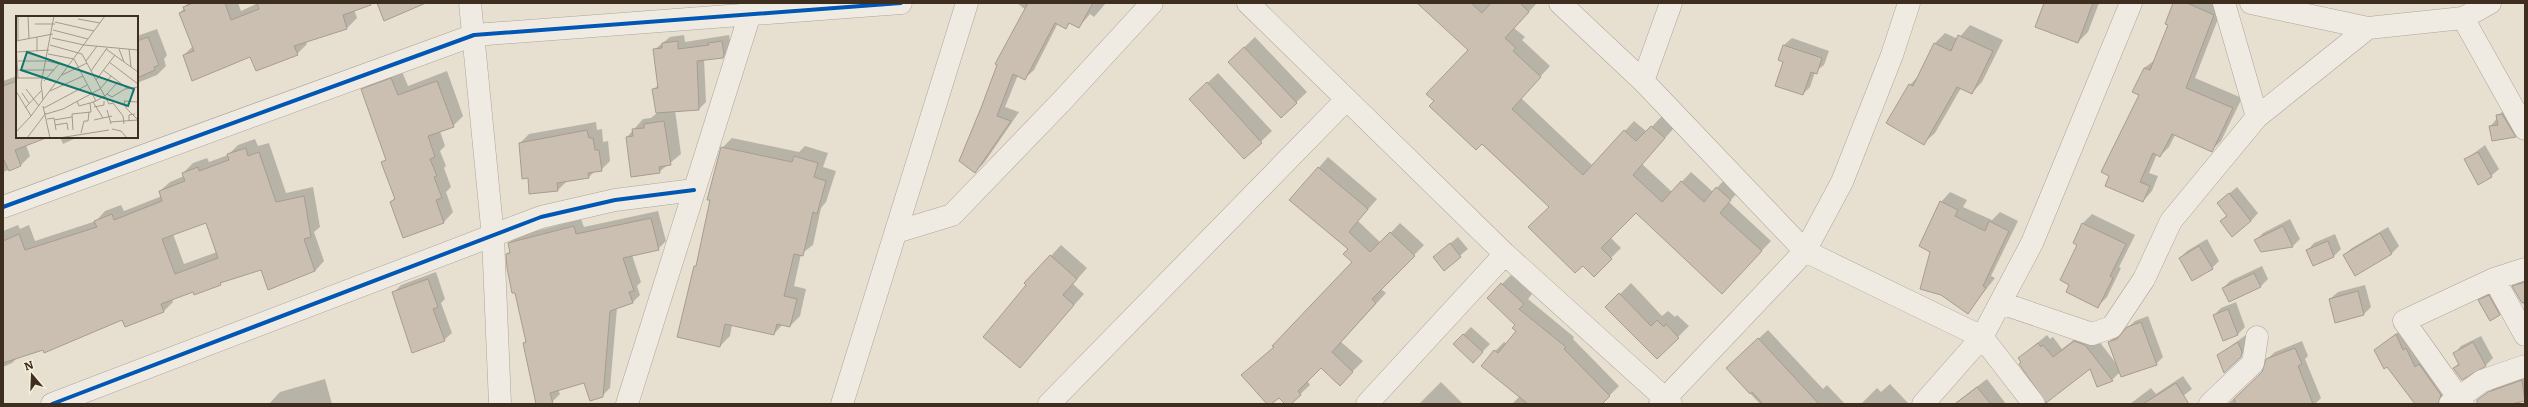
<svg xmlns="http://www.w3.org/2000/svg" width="2528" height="407" font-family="Literata,serif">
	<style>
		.shadow { fill: #0003; fill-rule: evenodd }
		.building { fill: #cbbfb2; stroke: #a89c90; fill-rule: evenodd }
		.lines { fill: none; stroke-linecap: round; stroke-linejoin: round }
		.minor-casing { stroke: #ada599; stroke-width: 23 }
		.minor { stroke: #efebe3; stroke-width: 22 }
		.cycleway-casing { stroke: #f7eed8; stroke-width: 6 }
		.cycleway { stroke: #0057b8; stroke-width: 4 }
		.inset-road { fill: none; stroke: #a3998a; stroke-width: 1 }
		.view { fill: #0f766e; fill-opacity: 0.15; stroke: #0f766e; stroke-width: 2 }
		.inset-edge { fill: none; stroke: #3d2e20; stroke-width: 2 }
	</style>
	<rect width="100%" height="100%" fill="#e7e0d1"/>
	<path class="shadow" d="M188,3H238L241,11L258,3H356L353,6L357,18L347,28L306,42L307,44L297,54L184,55L193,46L180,13Z
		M1017,3H1106L1094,17L1090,14L1079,27L1071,22L1066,27L1058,23L1034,70L1025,78L1018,75L1005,107L1019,112L984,163L975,172L998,65L1026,10Z
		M1419,3H1537L1514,28L1525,37L1522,40L1550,66L1521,98L1593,166L1634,121L1647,132L1662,116L1674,128L1642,164L1672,192L1691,172L1713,192L1726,178L1740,190L1729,202L1771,241L1732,282L1636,212L1610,237L1621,248L1594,275L1550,207L1435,101L1470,50Z
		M2045,3H2099L2088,32L2078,42Z
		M2174,3H2217L2223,6L2195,78L2242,98L2221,141L2212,150L2175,135L2169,147L2160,156L2157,154L2149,173L2158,176L2152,191L2143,201L2106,185L2140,95L2133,92L2144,68L2155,60L2169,25Z
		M1970,25L2003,40L1982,82L1972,93L1961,88L1935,133L1924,143L1910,85L1920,74L1935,43L1945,33L1958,39Z
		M157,29L167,55L164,59L166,66L157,75L137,83V36Z
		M684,35L685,42L729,35L731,47L723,57L704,59L706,102L699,109L675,110L681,154L659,172L627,137L643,119L651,118L657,113L653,90L658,85L654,50L670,37Z
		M1255,37L1307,92L1281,117L1229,62Z
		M1792,38L1829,51L1824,65L1815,72L1810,87L1803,94L1784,61V45Z
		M401,69L408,86L447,71L463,116L453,126L440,131L445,146L440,151L446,166L444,168L451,187L446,192L453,212L444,222L391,202L395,197L383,162L387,158L363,90L372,80Z
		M1218,73L1272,131L1244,158L1201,89Z
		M17,76V137H48L26,145L30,156L21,165L3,172V81Z
		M2505,108L2523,129L2516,136L2493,140L2490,127Z
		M596,122L597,130L602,129L603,142L608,141L610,161L601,170L595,171L589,177L567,181L558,190L529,177L520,143L529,134Z
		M60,137H78L63,144Z
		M732,138L799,152L805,146L828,153L823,167L836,171L826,202L821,208L813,245L801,254L794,286L806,289L800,316L790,326L783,324L774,334L732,325L730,336L720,346L695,266L698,263L722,148Z
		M255,139L258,146L269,143L286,193L313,187L320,227L314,232L324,261L315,271L261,269L172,299L173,302L163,312L123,319L18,357L12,363L3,367V231L18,225L20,229L29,225L35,241L96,221L105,211L121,205L124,211L162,196L160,191L170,182L184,176L183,173L193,163L207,158L209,162L228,155L238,145ZM207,222L217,252L184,264L173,234Z
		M2485,145L2499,169L2491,176L2465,160Z
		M1328,157L1377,199L1358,221L1381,243L1400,223L1424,245L1381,289L1386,293L1341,342L1363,361L1350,374L1321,367L1307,380L1310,385L1290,404H1286L1279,396L1268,404L1253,365L1274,347L1353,262L1349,249L1291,200Z
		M2237,187L2258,213L2251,221H2221L2227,215L2218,203Z
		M1950,192L1967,200L1963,207L1992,220L2000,212L2018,221L1991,276L1995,278L1968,312L1941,294L1931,251L1941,202Z
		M658,211L666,241L658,249L632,255L641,282L637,286L640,295L633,302L617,308L610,388L602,396L585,382L558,390L560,394L552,402L537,404L524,343L527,340L507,254L510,251L509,243L517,236L581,219L584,227Z
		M2092,214L2135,235L2119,267L2121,268L2107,297L2098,306L2071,285L2079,245L2074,242L2083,223Z
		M2290,219L2300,239L2293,246L2261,251L2256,240L2263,233Z
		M2388,227L2399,246L2392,253L2356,275L2344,255L2352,248Z
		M2335,234L2341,249L2334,256L2313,265L2307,251L2314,243Z
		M1458,237L1468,249L1444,269L1442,250Z
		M2207,239L2219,261L2212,268L2180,258L2187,251Z
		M1061,245L1087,268L1073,284L1084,294L1020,366L1028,285L1026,283Z
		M2262,266L2268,279L2261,286L2223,288L2230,281Z
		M436,272L445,299L441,303L452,333L444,340L412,352L394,292L401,285Z
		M1511,275L1532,294L1528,299L1574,337L1573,339L1619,386L1601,404H1512L1520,396L1495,351L1504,342L1507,344L1517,331V325L1488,298Z
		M2525,277V307L2514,286Z
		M1631,283L1662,316L1668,311L1675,317L1677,315L1689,326L1657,358L1607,307Z
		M2365,285L2371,307L2364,314L2330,299L2338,292Z
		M2496,289L2507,307L2499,314L2479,300L2487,293Z
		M2236,302L2245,327L2238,334L2223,340L2214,315L2221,308Z
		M2148,316L2163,357L2156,364L2120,372L2112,380L2097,386L2090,368L2022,362L2019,358L2047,335L2050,339L2053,337L2062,349L2084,332L2095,336L2118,366L2109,342L2116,335L2123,332L2135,321Z
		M1471,327L1490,344L1473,362L1454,344Z
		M2403,328L2448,388L2447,404H2417L2376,350Z
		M1768,330L1823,389L1827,385L1845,404H1760L1727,368Z
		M2246,335L2248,348L2224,372L2218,355Z
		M2481,336L2493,358L2485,366L2454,368L2459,363L2454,354L2461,346Z
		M2302,341L2308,356L2305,359L2321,398L2315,404H2228L2263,372L2267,359L2275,352Z
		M2525,375V400L2506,404H2478V401L2492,390L2491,389Z
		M2183,376L2192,389L2173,404H2130L2151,388L2156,394Z
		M325,379L332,404H269L280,392Z
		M1987,379L2006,404H1954Z
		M1441,382L1463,404H1418H1419Z
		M1890,384L1909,404H1861L1877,388L1881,392Z"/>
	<path class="building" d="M193,3H225L231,20L259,9L257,3H371V5L343,15L347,29L294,46L298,55L256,71L250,57L192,81L183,55L194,51L179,13L185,11L183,7Z
		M377,3H426L384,21Z
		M1028,3H1093L1079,28L1069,23L1066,29L1055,23L1025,80L1013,74L997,116L1011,121L975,173L959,161L981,108L997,65L995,64Z
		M1417,3H1471L1482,13L1491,3H1520L1529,12L1505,38L1516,48L1513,51L1541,77L1512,109L1583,175L1624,130L1636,141L1651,126L1665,138L1633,175L1662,202L1681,181L1704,202L1716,187L1731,200L1720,213L1762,251L1722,294L1636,213L1601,248L1612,259L1594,277L1583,266L1575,273L1528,227L1549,207L1482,144L1476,150L1429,106L1434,101L1426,94L1468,50Z
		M2044,3H2093L2078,43L2035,27Z
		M2173,3H2187L2214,15L2186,88L2233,108L2212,152L2172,134L2160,157L2153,153L2140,182L2150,186L2143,202L2105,186L2109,176L2101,172L2139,95L2132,92L2144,68L2150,70L2168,25L2165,24Z
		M1958,35L1993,51L1972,94L1957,87L1924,145L1886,123L1909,84L1913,86L1934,43L1951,51Z
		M148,37L159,65L154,67L155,70L137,78V41Z
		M678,41V49L709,45L708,43L722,41L724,55L723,58L697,61L699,110L656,113L652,89L658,88L653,49L662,48V43Z
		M1783,45L1822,58L1817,74L1811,72L1803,95L1775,86L1783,62L1778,60Z
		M1244,47L1297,103L1281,118L1228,62Z
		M391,78L398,95L437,81L454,127L428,136L435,157L430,159L437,176L434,177L442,198L436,200L444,223L403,238L390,202L395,199L381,162L386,160L361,89Z
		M17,81V137L46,138L15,150L21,166L9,171L3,158V86Z
		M1207,82L1262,143L1244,159L1189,99Z
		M2502,114L2516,137L2492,141L2489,126L2498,125L2496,115Z
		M664,121L671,165L659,167L660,173L631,177L626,137L633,136L632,129L644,128V124Z
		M587,130L589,138H593L595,150H599L602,171L588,173L589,178L557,183L558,191L529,194L528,178L522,179L519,143Z
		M721,147L792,162L794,156L818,163L814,177L826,181L817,214L813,212L803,256L794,254L784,296L797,299L790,327L777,324L774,335L725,324L720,347L677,337L694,266H696L710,200H707Z
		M246,148L248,156L259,152L276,202L304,196L311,237L304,239L315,271L268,290L261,270L220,283L221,285L194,295L193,292L161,304L164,312L125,327L122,320L44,353L43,350L3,363V241L19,234L25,250L97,227L94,221L112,214L114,220L162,201L159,191L185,181L182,173L198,167L199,171L229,160L227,154ZM206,223L218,258L175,274L162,239Z
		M2478,152L2492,177L2478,185L2464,159Z
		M1318,167L1368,209L1349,232L1370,252L1390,232L1415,256L1372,299L1376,303L1332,352L1353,372L1340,386L1321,368L1298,391L1301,395L1291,404H1285L1279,398L1271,404H1267L1241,375L1274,347L1272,346L1352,262L1343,254L1348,249L1289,200Z
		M2229,193L2251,221L2232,237L2220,221L2227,216L2217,203Z
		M1940,201L1958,210L1955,216L1985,231L1989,221L2009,231L1983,286L1986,288L1968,314L1941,295L1920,289L1930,252L1919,246Z
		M651,218L659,250L623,258L634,291L629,292L633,303L610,311L603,397L590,401L584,383L550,393L553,404H536L523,343L526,342L515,293H512L507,268L506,254L510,253L508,243L574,226L576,234Z
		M2082,223L2126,244L2110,276L2113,278L2098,308L2066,292L2069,285L2060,280L2077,245L2073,243Z
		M2283,226L2293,247L2261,252L2254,240Z
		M2380,233L2392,254L2355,276L2343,255Z
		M2328,241L2334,257L2313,266L2306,250Z
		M1450,243L1461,257L1444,271L1433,257Z
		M2199,246L2213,269L2192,281L2179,258Z
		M1050,255L1077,279L1063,295L1074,305L1020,368L983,337L1026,285L1024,283Z
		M2254,273L2261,287L2229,302L2222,288Z
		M428,279L438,307L433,309L445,341L412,353L392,292Z
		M2525,282V302L2522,303L2512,286Z
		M1501,283L1524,304L1519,309L1566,347L1564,349L1610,396L1602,404H1528L1481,366L1494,350L1498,353L1516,331L1512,328L1515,325L1487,298Z
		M2358,291L2364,315L2335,323L2329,299Z
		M1619,293L1651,326L1657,320L1664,327L1666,324L1679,338L1657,359L1605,307Z
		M2489,295L2500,315L2490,321L2478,300Z
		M2228,309L2238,335L2223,341L2213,315Z
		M2141,322L2157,365L2121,377L2108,342L2117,339L2127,327Z
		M1463,334L1483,352L1473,363L1453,344Z
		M2396,334L2403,350L2406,348L2415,367L2419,364L2441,395L2438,404H2415L2387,367L2384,369L2374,350Z
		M1758,338L1819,404H1763L1752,392L1750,394L1726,368Z
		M2074,341L2085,345L2113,381L2097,387L2090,369L2046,403L2019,364L2021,362L2018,358L2038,343L2041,347L2043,345L2053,357Z
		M2238,342L2242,352L2241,357L2224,373L2217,355Z
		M2473,342L2486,366L2462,380L2453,368L2459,365L2453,353Z
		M2295,348L2302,364L2298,366L2313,404H2236L2234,399L2262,372L2266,359Z
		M2522,380L2525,401L2511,404H2477V400L2488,392Z
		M2176,383L2189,404H2143Z
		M1977,387L1991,404H1955Z"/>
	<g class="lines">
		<g class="minor-casing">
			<path id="minor" d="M470,3L493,237L500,404
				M1248,3L1505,254L1671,404
				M1560,3L1643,81L1805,251L1982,337L2034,404
				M2224,3L2257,117
				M2251,3L2368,28
				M2463,18L2525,129
				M1643,81L1671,3
				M3,207L474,35L901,3
				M896,232L952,215L1061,102L1152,3
				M2494,279L2525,335
				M2001,303L2092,334L2112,327L2144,279L2171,221L2257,117L2368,28L2463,18L2490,3
				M52,404L541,217L615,200L694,190
				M627,404L750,14
				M842,404L967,3
				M1049,404L1346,100
				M1367,404L1505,254
				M1660,404L1805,251L1842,182L1892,55L1909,3
				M1923,404L1982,337L2032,243L2131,3
				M2210,404L2253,363L2257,337
				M2450,404L2482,381L2525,366
				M2463,404L2404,321L2494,279L2525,269"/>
		</g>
		<use href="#minor" class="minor"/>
		<g class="cycleway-casing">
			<path id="cycleway" d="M3,207L474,35L901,3
				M52,404L541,217L615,200L694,190"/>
		</g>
		<use href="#cycleway" class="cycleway"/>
	</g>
	<g transform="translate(16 16)">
		<rect width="122" height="122" fill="#e7e0d1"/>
		<path class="inset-road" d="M12,0L13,23M62,3L84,7M39,6L78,15M19,8H39M37,14L72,23M36,22L68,29L122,34M0,25L37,18M2,25V0M0,26L2,62M34,29L66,38L93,88L97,87L107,100L108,108M90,33L122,56M103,33L108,46M113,33L115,51M21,35V21M1,36L33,34M32,38L58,43L80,85L74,87L75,96L56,98L57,114M2,45H31L52,50M70,45L81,30M93,46L122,68M2,54H38M87,54L111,72M75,55L91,32M46,59L71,47M0,62H26M80,64L99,39M28,65L43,48M10,73L23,90M0,75L15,100M34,75L67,60M6,77L13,87M91,78L96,81L109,73L122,71M27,84L25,68L38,0M61,85L63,90L74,87M80,85L90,79L102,66M77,86L87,102M27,90L34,122M78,91L88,89V85M9,92L25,75M28,92L71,69M91,94L95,108M30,98L47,93L84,73L95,60M31,103L38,102L40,114M38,104L56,101M78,104L96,100M113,105V99L119,98M94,106L122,104L110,92L108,85L122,86M39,109L51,107L52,114M96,113L105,115L111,122M0,116L15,100L89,0M65,117L68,105H72L73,96M11,122L30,97M43,122L93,114"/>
		<path class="view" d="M11,36L118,73L112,90L5,54Z"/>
		<rect width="122" height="122" class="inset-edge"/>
	</g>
	<rect width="2528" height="407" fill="none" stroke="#3d2e20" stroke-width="8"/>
	<g transform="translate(32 375) rotate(341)" stroke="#f7eed8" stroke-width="3" paint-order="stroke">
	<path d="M0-3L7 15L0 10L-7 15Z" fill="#3d2e20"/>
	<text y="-6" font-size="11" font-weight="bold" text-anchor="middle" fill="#3d2e20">N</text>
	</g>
</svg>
